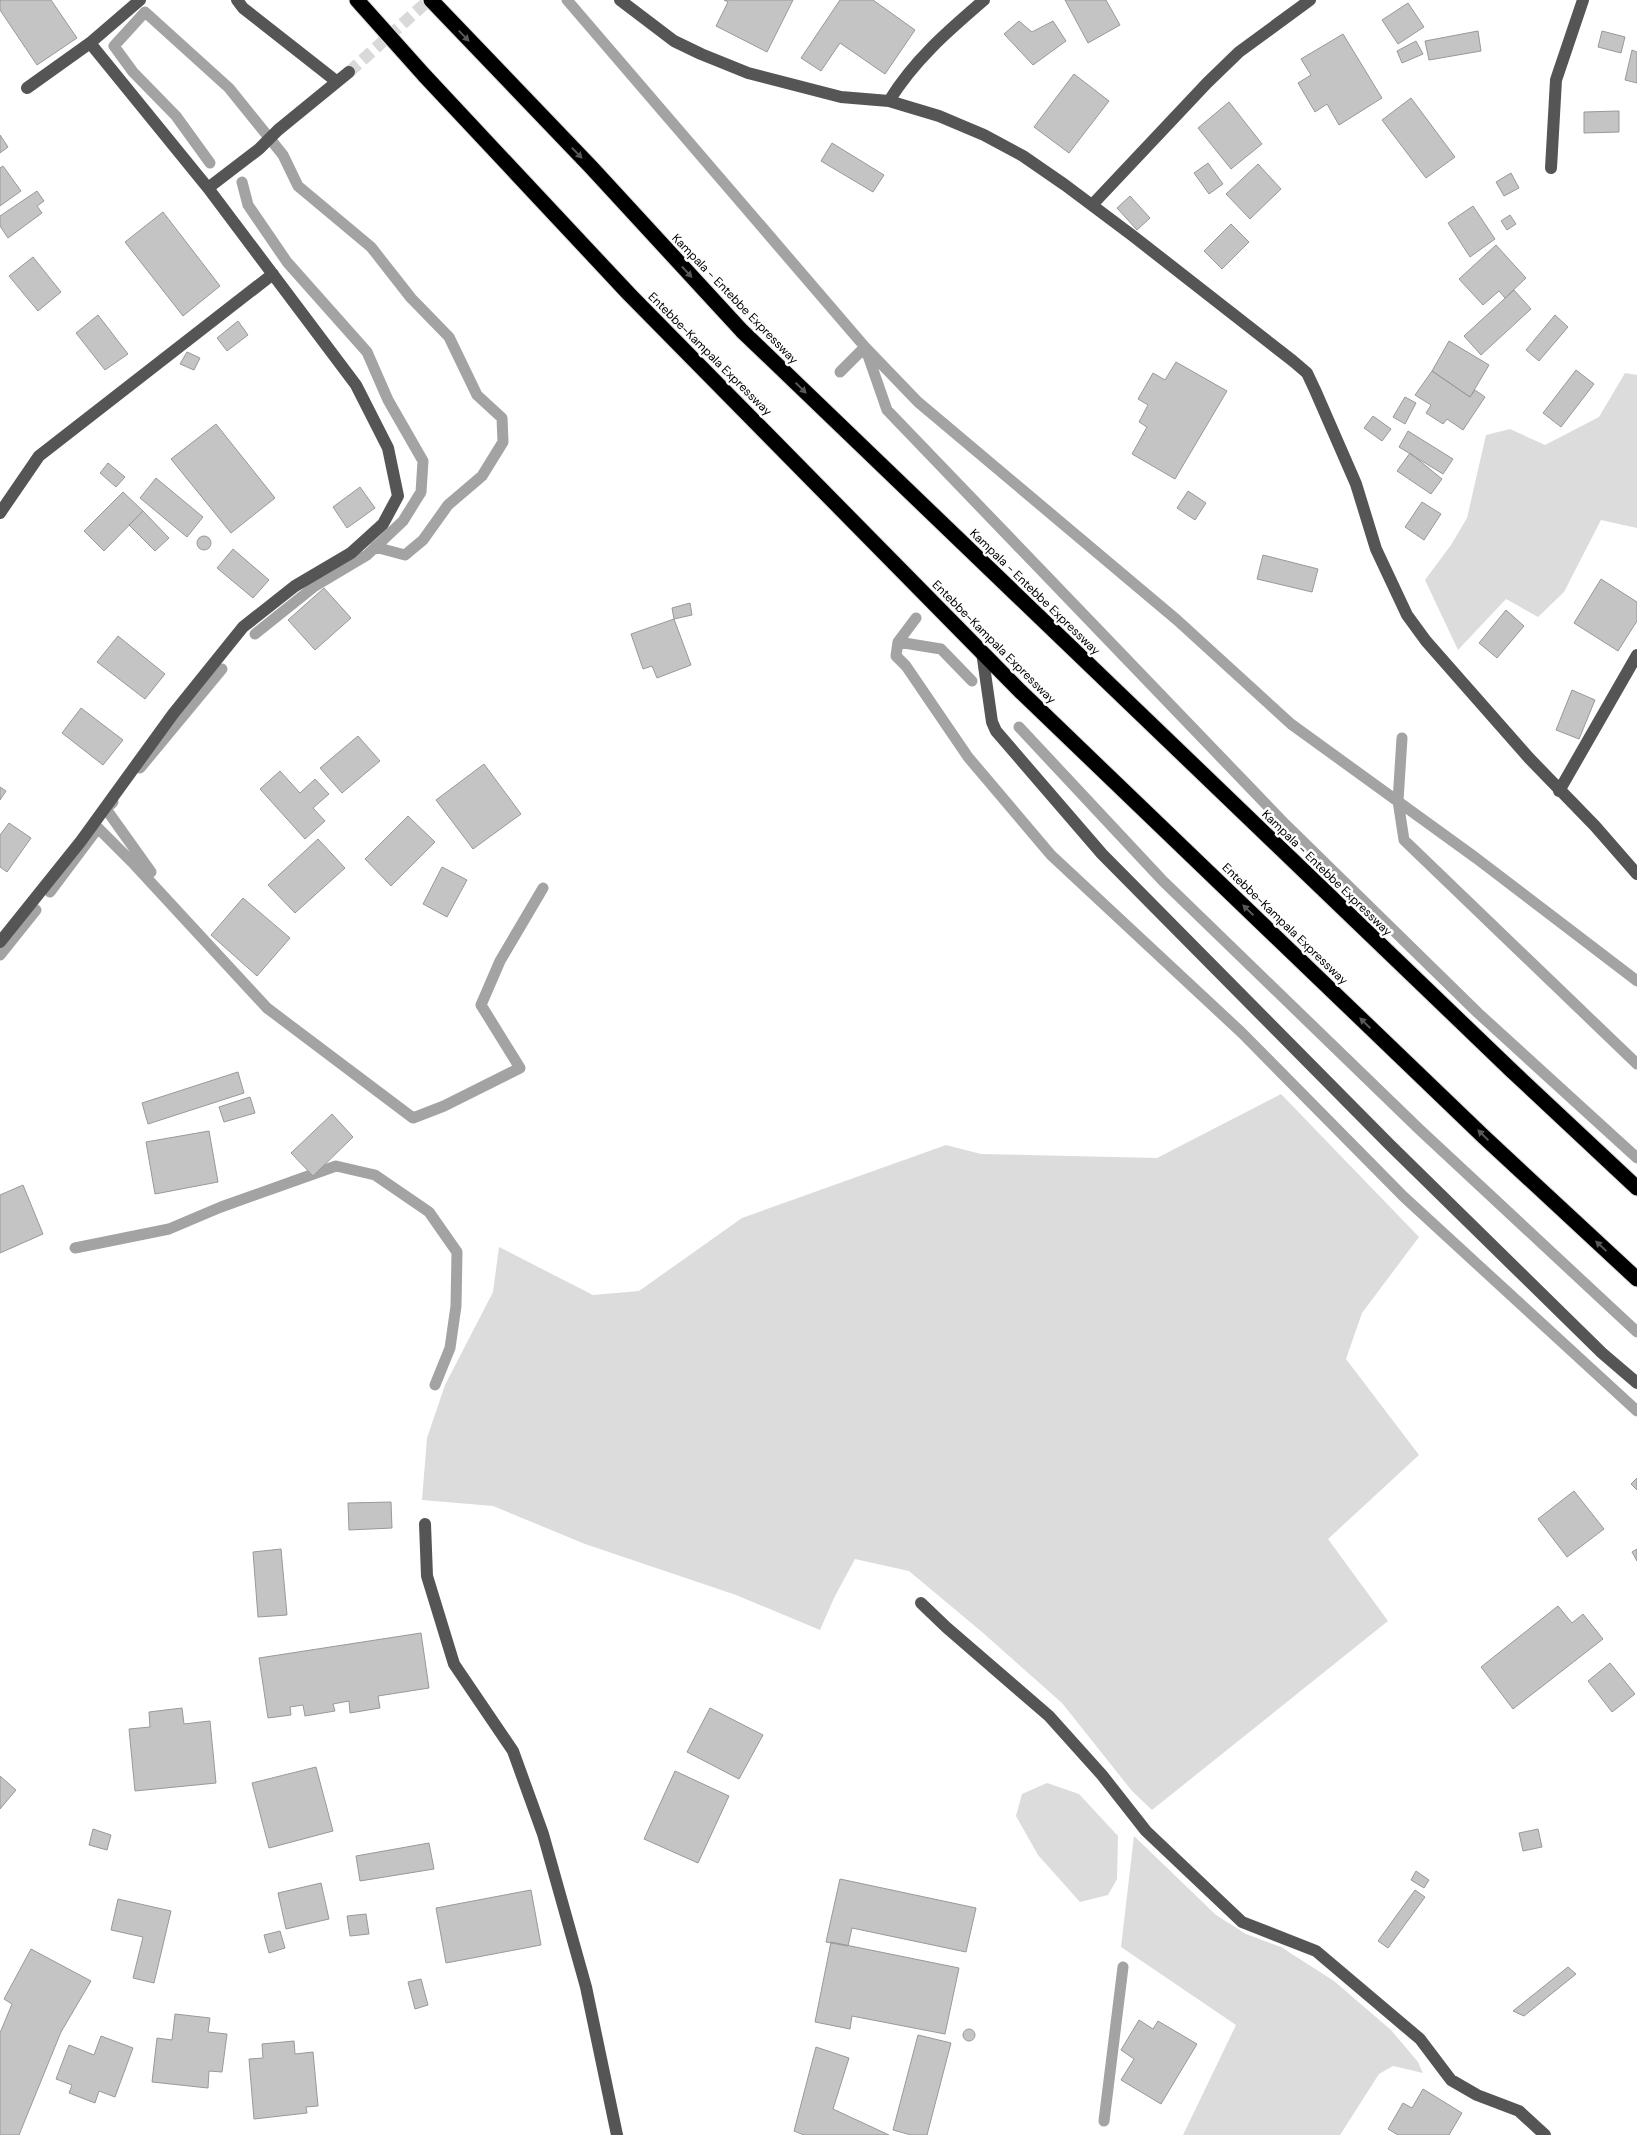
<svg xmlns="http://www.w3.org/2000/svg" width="1637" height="2135" font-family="'DM Sans',sans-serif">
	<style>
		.green { fill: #dcdcdc }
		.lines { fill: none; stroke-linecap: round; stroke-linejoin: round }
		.stream { stroke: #a3a3a3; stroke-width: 11 }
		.building { fill: #c4c4c4; stroke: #999 }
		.minor-tunnel { stroke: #d9d9d9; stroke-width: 12; stroke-dasharray: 12 6; stroke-linecap: butt }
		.highway-casing { stroke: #dbdbdb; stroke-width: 17 }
		.minor { stroke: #555; stroke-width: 12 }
		.highway { stroke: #000; stroke-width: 15 }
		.oneway { fill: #595959 }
		.labels { text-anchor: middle; stroke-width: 5; stroke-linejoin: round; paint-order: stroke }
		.street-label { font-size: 12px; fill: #000; stroke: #fff }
	</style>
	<rect width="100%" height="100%" fill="#fff"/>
	<path class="green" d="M1625,373L1637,375V528L1601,520L1564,592L1538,617L1506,599L1458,650L1425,580L1451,545L1467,518L1486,435L1510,429L1545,445L1599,417Z
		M1281,1094L1419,1237L1362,1313L1346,1359L1419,1455L1328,1539L1388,1621L1152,1810L1132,1791L1062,1703L982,1632L909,1571L855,1559L834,1598L820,1630L736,1595L585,1544L493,1506L422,1500L427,1438L445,1385L493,1292L499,1247L593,1295L639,1291L742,1218L946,1145L981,1154L1157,1158Z
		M1047,1783L1079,1794L1118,1836L1117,1879L1108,1895L1080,1902L1038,1855L1016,1816L1022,1794Z
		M1134,1836L1216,1915L1246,1934L1281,1947L1334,1981L1391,2030L1418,2062L1423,2073L1393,2066L1379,2074L1340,2135H1183L1236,2025L1121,1947Z"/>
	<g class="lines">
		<path class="stream" d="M567,0L865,347L918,402L1177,620L1291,724L1476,858L1637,981
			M210,163L176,116L133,72L114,46L145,12L229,88L283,155L298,186L371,247L411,298L449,337L477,395L502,418L503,442L482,476L448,505L423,540L405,555L375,547
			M242,182L248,205L287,262L367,352L388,400L423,461L421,492L403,521L367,555L315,586L255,634
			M840,372L865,347L887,410L1285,824L1478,1013L1637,1158
			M916,618L898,642L896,656L906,666L968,757L1051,855L1242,1033L1404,1197L1637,1411
			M898,642L941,649L972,681
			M1019,727L1163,881L1419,1129L1637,1332
			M1402,738L1398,801L1404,840L1637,1064
			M140,768L222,669
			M113,802L106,809L151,872
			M50,892L98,828L132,862L267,1008L413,1118L444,1106L520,1068L481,1005L500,961L543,888
			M0,955L36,910
			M75,1248L169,1229L221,1207L336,1166L375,1175L429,1212L457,1252L456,1306L450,1348L435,1385
			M1104,2121L1123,1967"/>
	</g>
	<path class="building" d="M0,0H51L77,38L37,65L0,10Z
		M724,0H793L767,52L716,26L728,2Z
		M840,0H873L915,30L885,74L840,43L821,71L801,58Z
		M1065,0H1106L1120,25L1088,43Z
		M1408,3L1424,27L1398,44L1382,20Z
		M1019,21L1032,32L1053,21L1066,41L1033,65L1004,34Z
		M1478,31L1481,51L1429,60L1425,41Z
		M1602,31L1625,37L1621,53L1598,47Z
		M1343,34L1382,98L1339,125L1327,104L1315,112L1298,83L1311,75L1301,59Z
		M1416,41L1423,54L1402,63L1397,51Z
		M1632,50L1637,52V83L1625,80Z
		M1074,74L1109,101L1069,153L1034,127Z
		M1411,98L1455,157L1426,178L1382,120Z
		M1229,102L1262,144L1231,169L1198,128Z
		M1619,111V132L1584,133V112Z
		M0,135L8,147L0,153Z
		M832,143L884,175L873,192L821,161Z
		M1208,163L1223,184L1209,194L1194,173Z
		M1258,164L1281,189L1250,219L1226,194Z
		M3,166L21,191L0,206V168Z
		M1511,173L1519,188L1504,196L1496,182Z
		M37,191L44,201L37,206L42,213L8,238L0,226V216Z
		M1130,196L1150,218L1137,230L1117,208Z
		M1473,206L1495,239L1470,257L1448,223Z
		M163,212L220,286L183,316L125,242Z
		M1510,215L1516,224L1507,230L1501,221Z
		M1231,224L1249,242L1222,269L1204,251Z
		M1496,245L1526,278L1505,298L1499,291L1483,305L1459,279Z
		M33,257L61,292L38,311L9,276Z
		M1514,290L1531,309L1481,355L1464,336Z
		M98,315L128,354L105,370L76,333Z
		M1555,315L1568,327L1539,361L1526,350Z
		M238,321L248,335L227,351L217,338Z
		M1449,341L1489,365L1470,397L1432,371Z
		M187,352L200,358L194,370L180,364Z
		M1176,362L1227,391L1175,479L1132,454L1147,427L1139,422L1148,405L1138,399L1153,373L1165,380Z
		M1576,370L1594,384L1561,427L1543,413Z
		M1432,371L1470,397L1475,390L1485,397L1463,430L1447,419L1443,424L1426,413L1431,405L1415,395Z
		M1405,397L1416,403L1405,424L1393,417Z
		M1373,416L1391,429L1382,441L1364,428Z
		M216,424L275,498L231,533L171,459Z
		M1408,431L1453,459L1443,474L1399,447Z
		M1410,453L1442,479L1431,494L1397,471Z
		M108,463L125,477L116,487L100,473Z
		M156,478L203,517L187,537L140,498Z
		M360,487L375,508L347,528L333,507Z
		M1188,491L1206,503L1195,520L1177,508Z
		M123,492L143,511L104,551L84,531Z
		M1422,502L1441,514L1424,540L1405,527Z
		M143,511L169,538L155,551L129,525Z
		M197 543a7 7 0 1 1 14 0a7 7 0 1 1-14 0Z
		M233,549L269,580L253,598L217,568Z
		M1263,555L1318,569L1312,592L1257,579Z
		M1601,579L1637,602V621L1618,651L1574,623Z
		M324,588L351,618L315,650L288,620Z
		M690,603L692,615L674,619L672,608Z
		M1506,610L1524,626L1497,658L1479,643Z
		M674,619L691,665L657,678L652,666L643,669L631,634Z
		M118,636L165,674L145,699L97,662Z
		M1572,690L1595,700L1579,739L1556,730Z
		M81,708L123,740L103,765L62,733Z
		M358,736L380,761L342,793L320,768Z
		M484,764L521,814L473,849L436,800Z
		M280,771L300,793L315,779L329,794L313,808L325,821L305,839L260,789Z
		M0,787L6,791L0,800Z
		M408,816L435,842L391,886L365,859Z
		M9,823L31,838L7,872L0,867V835Z
		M318,839L345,868L295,913L268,885Z
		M442,867L467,880L447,917L423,904Z
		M243,898L290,938L257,976L211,935Z
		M238,1072L244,1093L148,1124L142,1103Z
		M250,1097L255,1113L224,1122L219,1107Z
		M332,1114L353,1137L313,1176L291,1153Z
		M209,1131L218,1182L155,1194L146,1142Z
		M23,1185L43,1234L0,1253V1195Z
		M1637,1478V1490L1631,1484Z
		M1574,1491L1604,1529L1567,1557L1538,1519Z
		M391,1502L392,1528L349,1530L348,1503Z
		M281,1549L287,1615L258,1617L253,1552Z
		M1637,1549V1561L1632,1552Z
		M1558,1606L1572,1623L1583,1614L1603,1639L1513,1709L1481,1667Z
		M421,1633L429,1688L378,1696L380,1708L350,1713L349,1701L333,1704L335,1711L305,1716L303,1705L290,1707L291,1715L268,1718L259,1658Z
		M1610,1663L1635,1694L1612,1712L1588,1681Z
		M182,1708L184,1724L210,1721L216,1783L135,1791L129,1729L150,1727L149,1712Z
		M710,1708L763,1735L739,1779L687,1752Z
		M316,1767L333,1831L269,1848L252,1783Z
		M675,1771L729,1796L698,1863L644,1839Z
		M0,1776L16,1790L0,1809Z
		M93,1829L111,1835L107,1850L89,1845Z
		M1538,1829L1542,1847L1523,1851L1519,1833Z
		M429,1843L434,1869L360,1881L356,1856Z
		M1416,1871L1429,1880L1424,1888L1411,1880Z
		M840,1879L976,1908L966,1952L852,1928L848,1946L826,1942Z
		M321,1883L329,1919L286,1929L278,1893Z
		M531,1890L541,1945L446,1963L436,1908Z
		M1415,1890L1425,1897L1388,1948L1378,1941Z
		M118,1899L171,1911L154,1983L133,1978L143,1937L111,1930Z
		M366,1914L369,1934L350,1936L347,1916Z
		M280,1931L285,1948L269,1953L264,1935Z
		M831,1942L959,1968L945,2034L852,2016L850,2029L815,2022Z
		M31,1949L91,1981L61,2032L19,2135H0V2033L12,2004L4,1999Z
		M1568,1967L1576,1974L1524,2016L1513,2011Z
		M421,1979L428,2005L415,2009L408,1982Z
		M175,2014L210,2018L208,2032L227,2034L222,2072L209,2071L208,2088L152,2082L157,2038L172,2040Z
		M1139,2020L1153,2029L1158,2021L1197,2044L1161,2104L1121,2080L1134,2059L1121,2050Z
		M963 2035a6 6 0 1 1 12 0a6 6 0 1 1-12 0Z
		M918,2035L951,2043L927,2135H911L893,2130Z
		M101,2036L133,2048L115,2097L99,2091L95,2103L69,2093L72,2085L56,2079L69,2045L94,2055Z
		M294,2041L295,2054L313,2052L318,2106L306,2107L307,2113L254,2119L249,2059L263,2058L262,2044Z
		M816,2047L849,2058L833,2109L889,2135H804L794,2131Z
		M1423,2089L1462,2113L1449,2135H1398L1388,2129L1403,2103L1412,2108Z"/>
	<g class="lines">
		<path class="minor-tunnel" d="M349,72L429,0"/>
		<g class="highway-casing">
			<path id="highway" d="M357,0L424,75L629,294L1020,691L1484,1137L1637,1279
				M431,0L591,167L742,331L1511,1070L1637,1188"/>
		</g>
		<path class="minor" d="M237,0L243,8L336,81
			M620,0L674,41L701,54L748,73L841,97L889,101L939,116L984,135L1023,156L1065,185L1133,236L1293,361L1307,373L1315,390L1356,484L1376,549L1407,615L1426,641L1529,758L1595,826L1637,874
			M27,88L90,43L140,0
			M889,101C914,60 948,31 984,0
			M1551,168L1556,80L1583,0
			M208,188L259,149L278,130L349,72
			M1092,205L1207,83L1239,52L1310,0
			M0,513L39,456L273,274
			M982,652L992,722L996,731L1102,854L1389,1144L1602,1353L1637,1383
			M1559,791L1637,655
			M0,942L81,841L173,714L243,627L295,586L351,553L383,524L398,496L388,448L356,385L208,188L90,43
			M425,1524L427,1576L454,1664L513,1751L543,1834L586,1987L617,2135
			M921,1603L946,1627L1049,1716L1102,1775L1146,1831L1242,1922L1316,1951L1420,2039L1451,2080L1477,2095L1519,2111L1545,2135"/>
		<use href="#highway" class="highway"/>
	</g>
	<defs><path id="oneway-solid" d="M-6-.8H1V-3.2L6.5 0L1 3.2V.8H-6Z" transform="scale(1.25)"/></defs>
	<g class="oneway">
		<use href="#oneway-solid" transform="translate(464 36) rotate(46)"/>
		<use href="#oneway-solid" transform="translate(577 153) rotate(46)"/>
		<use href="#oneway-solid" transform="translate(687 272) rotate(47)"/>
		<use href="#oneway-solid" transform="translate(801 388) rotate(44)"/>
		<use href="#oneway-solid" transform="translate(1248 910) rotate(-136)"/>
		<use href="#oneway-solid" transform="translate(1365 1023) rotate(-136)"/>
		<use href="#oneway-solid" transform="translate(1483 1135) rotate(-136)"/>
		<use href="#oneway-solid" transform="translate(1601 1246) rotate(-137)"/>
	</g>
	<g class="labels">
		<g class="street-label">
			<text transform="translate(735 299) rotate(46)" y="4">Kampala - Entebbe Expressway</text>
			<text transform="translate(710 354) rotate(45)" y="4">Entebbe-Kampala Expressway</text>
			<text transform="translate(1035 592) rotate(44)" y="4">Kampala - Entebbe Expressway</text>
			<text transform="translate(994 642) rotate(45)" y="4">Entebbe-Kampala Expressway</text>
			<text transform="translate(1327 873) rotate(44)" y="4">Kampala - Entebbe Expressway</text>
			<text transform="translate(1285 924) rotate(44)" y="4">Entebbe-Kampala Expressway</text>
		</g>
	</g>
</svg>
